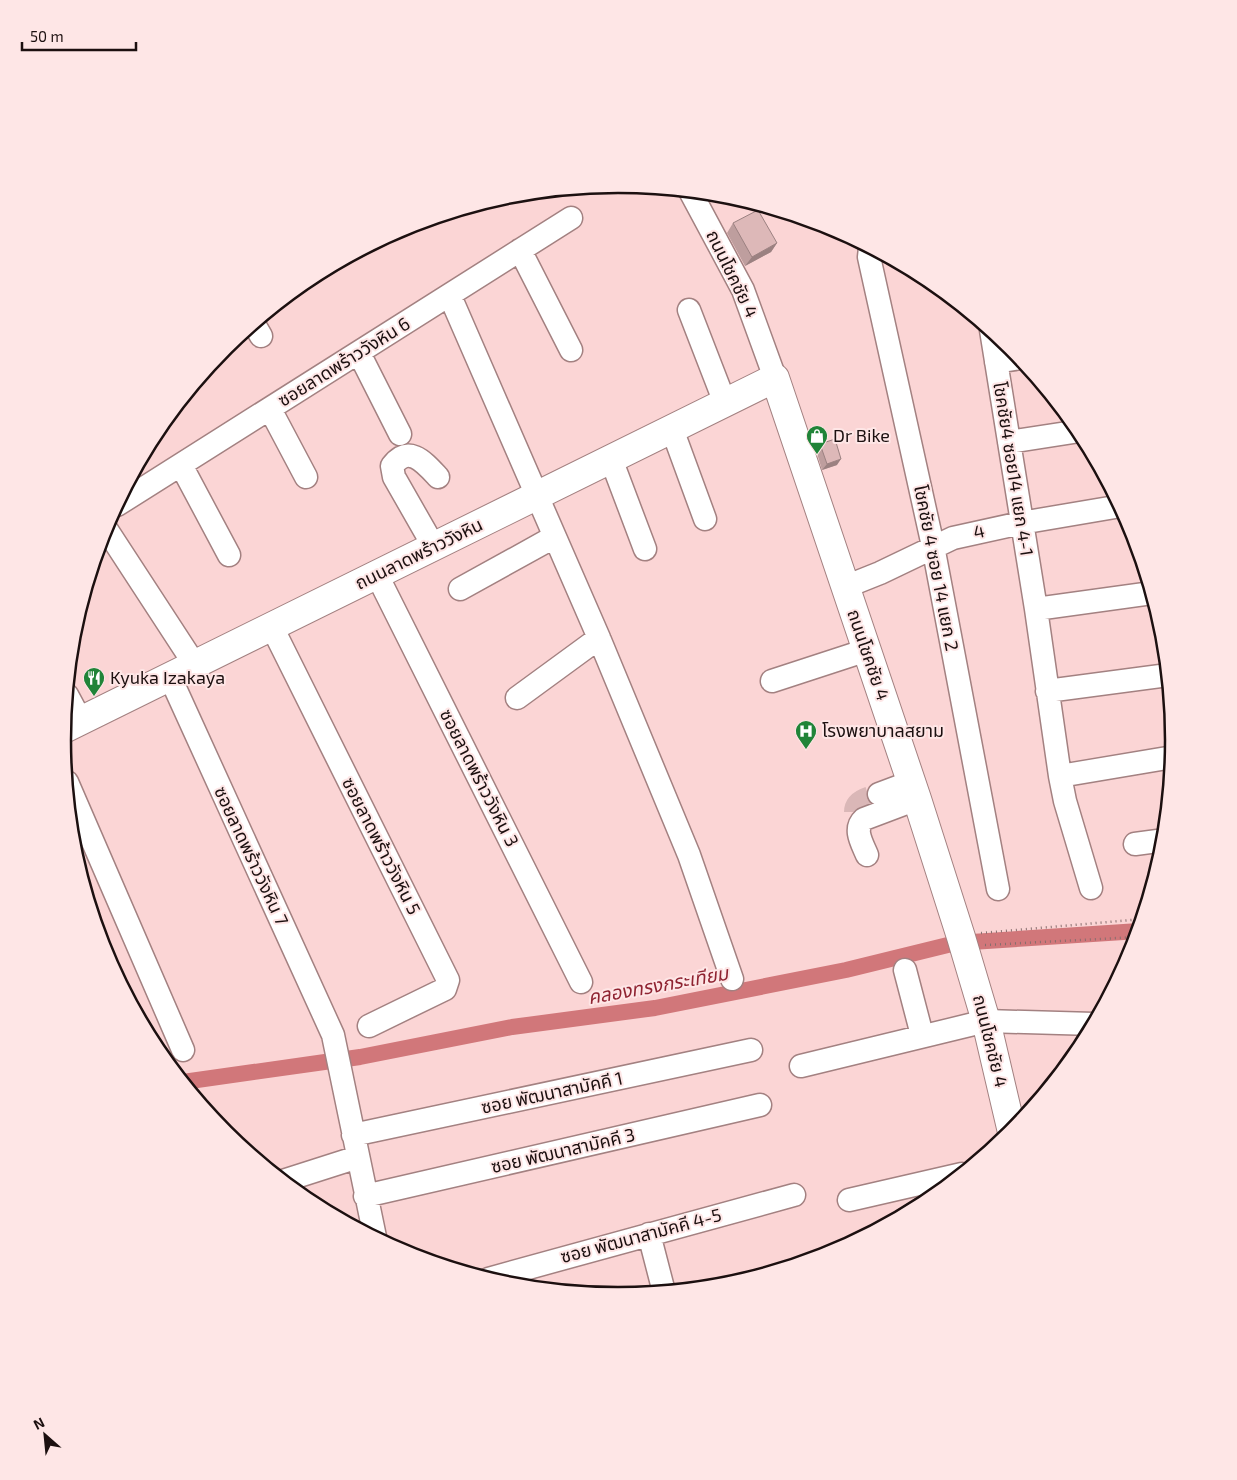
<svg xmlns="http://www.w3.org/2000/svg" width="1237" height="1480" font-family="'Exo 2','Noto Sans Thai',sans-serif">
	<style>
		.lines { fill: none; stroke-linecap: round; stroke-linejoin: round }
		.canal { stroke: #d1777a; stroke-width: 16 }
		.minor-tunnel { stroke: #dab7b7; stroke-width: 22; stroke-dasharray: 22 11; stroke-linecap: butt }
		.minor-casing { stroke: #a38181; stroke-width: 25 }
		.major-casing { stroke: #a38181; stroke-width: 30 }
		.path { stroke: #876e6e; stroke-width: 2.5; stroke-dasharray: 1 4; stroke-linecap: butt }
		.minor { stroke: #fff; stroke-width: 22 }
		.major { stroke: #fff; stroke-width: 28 }
		.wall { fill: #be9e9e }
		.shaded-wall { fill: #9b8181 }
		.building { fill: #ddb8b8; stroke: #9b8181 }
		.labels { text-anchor: middle; stroke-width: 4; stroke-linejoin: round; paint-order: stroke }
		.street-label { font-size: 18px; fill: #1c1010; stroke: #fee6e6 }
		.poi-label { font-size: 18px; fill: #1c1010; stroke: #fee6e6; text-anchor: start }
		.water-label { font-size: 19px; font-style: italic; fill: #8f2331; stroke: #fee6e6 }
		.rim { fill: none; stroke: #1c1010; stroke-width: 2.5 }
	</style>
	<rect width="100%" height="100%" fill="#fbd5d5"/>
	<g class="lines">
		<path class="canal" d="M183,1082L360,1057L512,1027L655,1008L846,970L956,943L1139,931"/>
		<path class="minor-tunnel" d="M855,812C855,799 869,798 879,794"/>
		<g class="minor-casing">
			<path id="minor" d="M690,191L743,290L775,378
				M870,248L869,257L933,546L998,889
				M520,250L571,350
				M450,296L599,638L689,855L732,979
				M689,310L725,403
				M254,324L261,336
				M991,330L1036,609L1060,776L1065,801L1091,888
				M359,353L400,434
				M996,362L1021,358
				M270,409L306,477
				M672,429L705,519
				M1009,442L1080,431
				M611,459L645,549
				M181,465L229,555
				M117,505L571,218
				M105,527L195,665
				M434,547L394,477L392,466C409,444 424,462 438,477
				M377,575L581,982
				M845,587L880,573L953,538L1021,523L1121,506
				M460,589L554,537
				M1036,609L1152,593
				M272,627L448,980L445,989L369,1026
				M170,677L333,1035L375,1237
				M772,681L867,650
				M1047,691L1168,675
				M67,695L81,721
				M517,698L599,638
				M1060,776L1173,757
				M67,782L183,1050
				M879,794L911,782
				M1135,844L1165,840
				M867,855C862,843 853,829 864,819L917,799
				M905,970L922,1035
				M801,1066L986,1021L1094,1024
				M353,1135L751,1050
				M283,1181L358,1157
				M365,1196L760,1105
				M849,1200L962,1174
				M649,1234L664,1292
				M488,1279L794,1195"/>
		</g>
		<g class="major-casing">
			<path id="major" d="M64,729L775,378L917,799L961,937L986,1021L1012,1132"/>
		</g>
		<path class="path" d="M981,933L1143,919
			M985,945L1137,937"/>
		<use href="#minor" class="minor"/>
		<use href="#major" class="major"/>
	</g>
	<path class="wall" d="M733,223L777,243L771,252L745,266L727,233Z
		M820,444L837,465L822,470L816,450Z"/>
	<path class="shaded-wall" d="M777,243L771,252L745,266L752,257Z
		M841,459L837,465L822,470L827,464Z"/>
	<path class="building" d="M758,210L777,243L752,257L733,223Z
		M835,439L841,459L827,464L820,444Z"/>
	<defs>
		<g id="shop-pin" transform="scale(1.125)"><path d="M0 17L-7.5 6A9.5 9.5 0 1 1 7.5 6Z" fill="#208438" stroke="#fee6e6"/><path d="M-5-2.5h2.3a2.7 3.5 0 0 1 5.4 0H5L5.5 6h-11ZM-1.5-2.5h3a1.5 2.3 0 0 0-3 0Z" fill="#fff"/></g>
		<g id="restaurant-pin" transform="scale(1.125)"><path d="M0 17L-7.5 6A9.5 9.5 0 1 1 7.5 6Z" fill="#208438" stroke="#fee6e6"/><path d="M-5-6h1v4h1v-4h1v4h1v-4h1v5L-1.5 .5V6h-2V.5L-5-1ZM5-6V6H3V1.5H1.5Q1.5-4 5-6Z" fill="#fff"/></g>
		<g id="hospital-pin" transform="scale(1.125)"><path d="M0 17L-7.5 6A9.5 9.5 0 1 1 7.5 6Z" fill="#208438" stroke="#fee6e6"/><path d="M-5-5h3v3.5h4V-5h3V5h-3V1.5h-4V5h-3Z" fill="#fff"/></g>
	</defs>
	<g fill-rule="evenodd">
		<use href="#shop-pin" x="817" y="436"/>
		<use href="#restaurant-pin" x="94" y="678"/>
		<use href="#hospital-pin" x="806" y="731"/>
	</g>
	<g class="labels">
		<g class="street-label">
			<text transform="translate(732 274) rotate(64)" y="6">ถนนโชคชัย 4</text>
			<text transform="translate(344 362) rotate(-32)" y="6">ซอยลาดพร้าววังหิน 6</text>
			<text transform="translate(1013 469) rotate(81)" y="6">โชคชัย4 ซอย14 แยก 4-1</text>
			<text transform="translate(979 532) rotate(-13)" y="6">4</text>
			<text transform="translate(419 554) rotate(-26)" y="6">ถนนลาดพร้าววังหิน</text>
			<text transform="translate(936 568) rotate(79)" y="6">โชคชัย 4 ซอย 14 แยก 2</text>
			<text transform="translate(868 655) rotate(71)" y="6">ถนนโชคชัย 4</text>
			<text transform="translate(479 778) rotate(63)" y="6">ซอยลาดพร้าววังหิน 3</text>
			<text transform="translate(381 846) rotate(63)" y="6">ซอยลาดพร้าววังหิน 5</text>
			<text transform="translate(251 856) rotate(65)" y="6">ซอยลาดพร้าววังหิน 7</text>
			<text transform="translate(990 1041) rotate(76)" y="6">ถนนโชคชัย 4</text>
			<text transform="translate(552 1093) rotate(-12)" y="6">ซอย พัฒนาสามัคคี 1</text>
			<text transform="translate(563 1151) rotate(-13)" y="6">ซอย พัฒนาสามัคคี 3</text>
			<text transform="translate(641 1236) rotate(-15)" y="6">ซอย พัฒนาสามัคคี 4-5</text>
		</g>
		<g class="poi-label">
			<text x="833" y="442">Dr Bike</text>
			<text x="110" y="684">Kyuka Izakaya</text>
			<text x="822" y="737">โรงพยาบาลสยาม</text>
		</g>
		<g class="water-label">
			<text transform="translate(658 985) rotate(-10)" y="7">คลองทรงกระเทียม</text>
		</g>
	</g>
	<path d="M0 0H1237V1480H0ZM71 740a547 547 0 1 1 1094 0a547 547 0 1 1-1094 0Z" fill="#fee6e6" fill-rule="evenodd"/>
	<path class="rim" d="M71 740a547 547 0 1 1 1094 0a547 547 0 1 1-1094 0Z"/>
	<g transform="translate(45 1435) rotate(333)" stroke="#fee6e6" stroke-width="4" paint-order="stroke">
	<path d="M0-4L9 19L0 12L-9 19Z" fill="#1c1010"/>
	<text y="-8" font-size="14" font-weight="bold" text-anchor="middle" fill="#1c1010">N</text>
	</g>
	<path d="M22 42v8h114v-8" fill="none" stroke="#1c1010" stroke-width="2.5"/>
	<text x="30" y="42" font-size="15" fill="#1c1010" stroke="#fee6e6" stroke-width="4" paint-order="stroke">50 m</text>
</svg>
